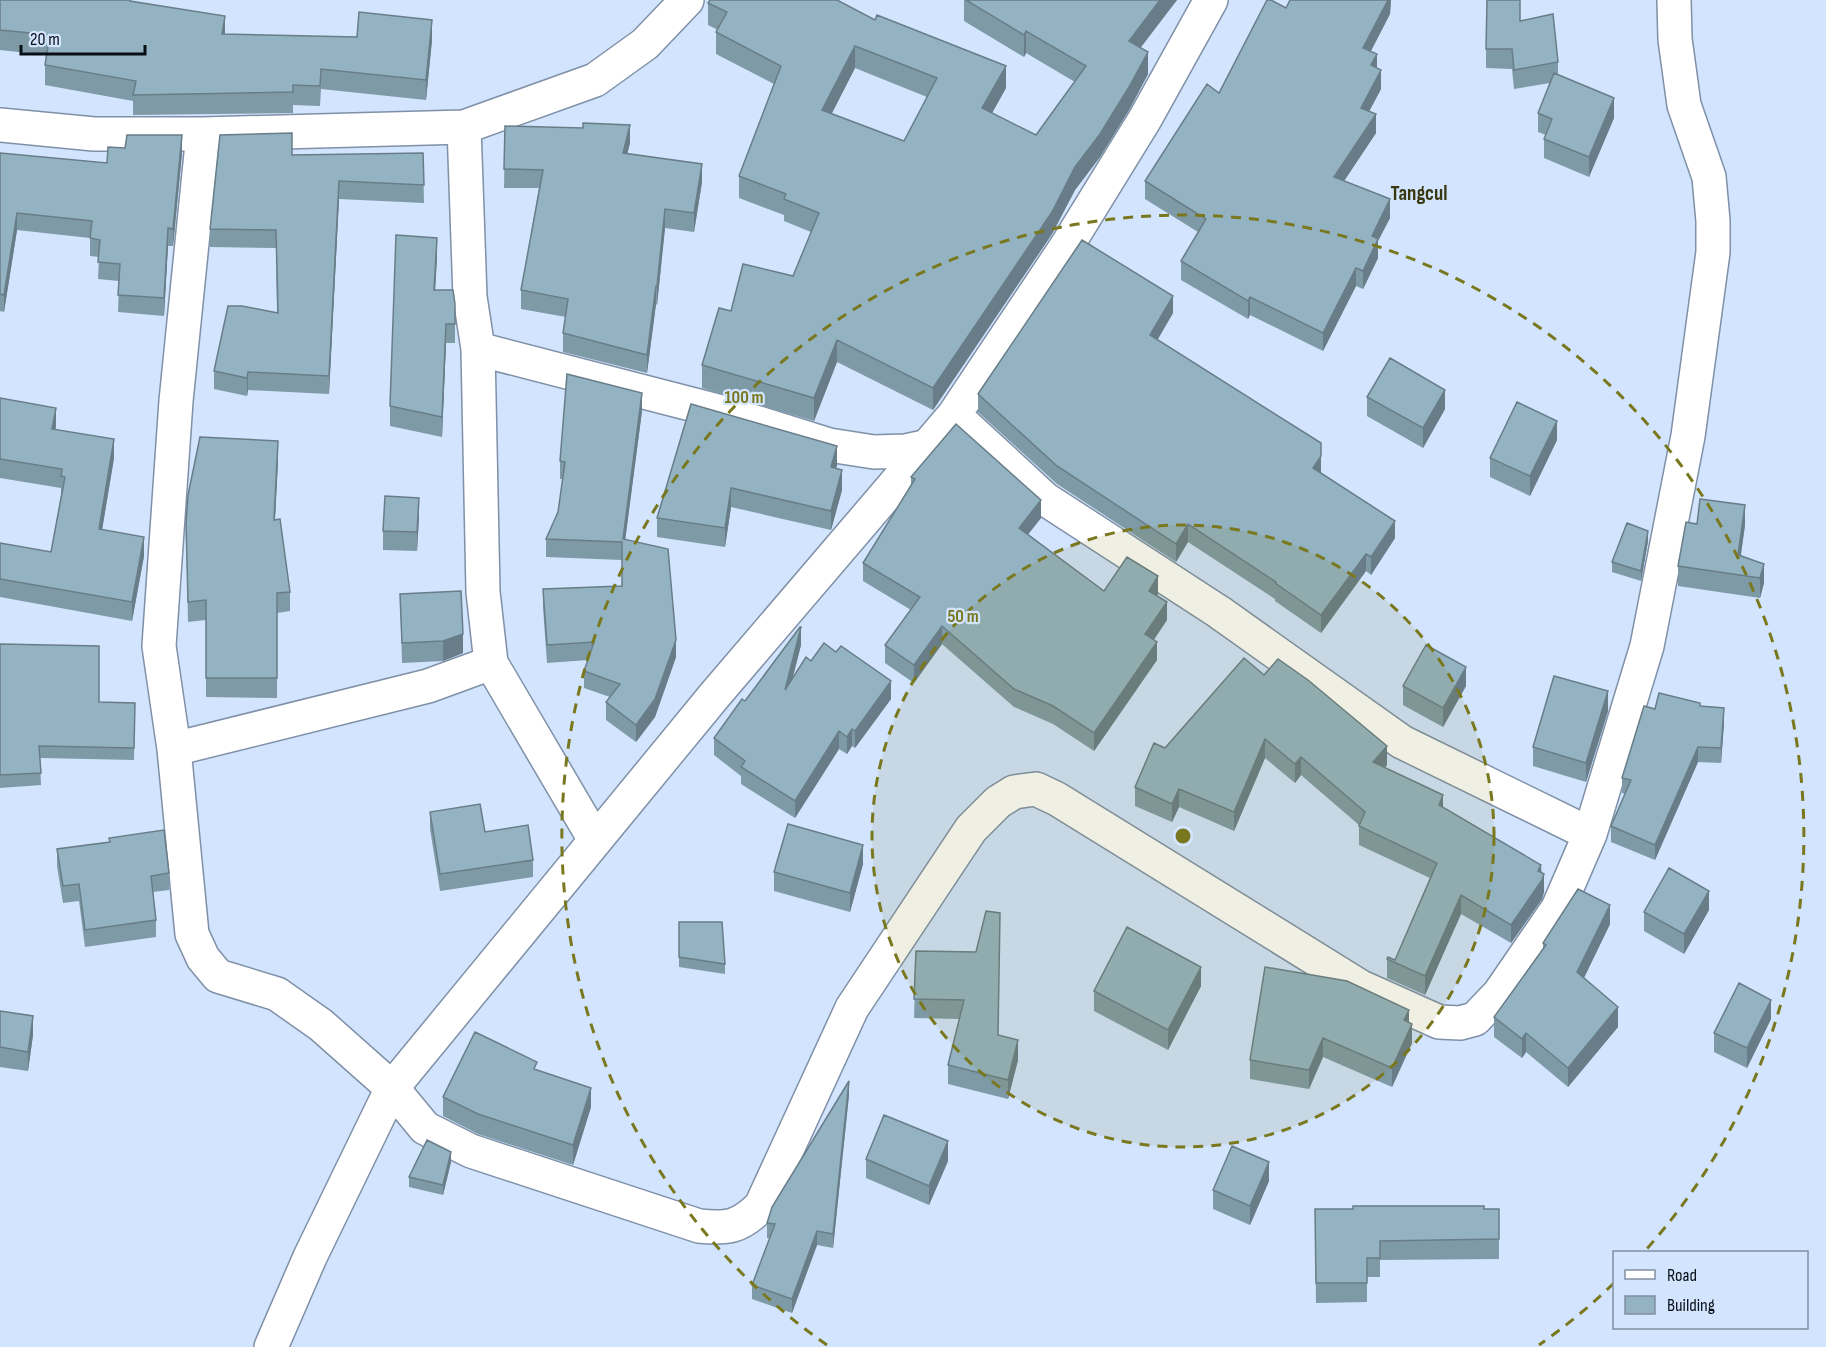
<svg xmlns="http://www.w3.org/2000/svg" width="1826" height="1347" font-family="'Sofia Sans Condensed',sans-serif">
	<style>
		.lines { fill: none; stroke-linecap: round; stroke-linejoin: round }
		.minor-casing { stroke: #7f90a7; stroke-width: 36 }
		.minor { stroke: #fff; stroke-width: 33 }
		.wall { fill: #7f9aa7; fill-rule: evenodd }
		.shaded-wall { fill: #687d88 }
		.building { fill: #94b3c2; stroke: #687d88; stroke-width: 1.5; fill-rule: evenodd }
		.ring { fill: none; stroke: #7a781e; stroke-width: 3; stroke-dasharray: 10 8 }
		.labels { text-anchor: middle; stroke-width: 4.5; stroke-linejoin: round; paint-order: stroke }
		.quarter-label { font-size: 21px; font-weight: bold; fill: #39380e; stroke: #d2e4fe }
		.centre { fill: #7a781e; stroke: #d2e4fe; stroke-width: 3 }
		.ring-label { font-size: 18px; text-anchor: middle; font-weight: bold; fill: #7a781e; stroke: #d2e4fe; stroke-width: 4.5; stroke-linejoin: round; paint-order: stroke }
	</style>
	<rect width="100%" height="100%" fill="#d2e4fe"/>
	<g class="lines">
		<g class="minor-casing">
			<path id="minor" d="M0,125L94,134H203L464,127L595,80L645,44L687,0
				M464,127L470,297L478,349L733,415L829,445L874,452L905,451L928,446
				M203,134L176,401L159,646L174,749L192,934L203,958L218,976L277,994L321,1025L392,1088L425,1128L471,1151L699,1226C728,1229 740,1227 761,1206L852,1008L971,829L998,802L1014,792L1036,789L1057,799L1361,987L1439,1022L1460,1023L1475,1019L1499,994L1558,908L1590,834L1647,646L1688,436L1713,252V221L1709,177L1684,105L1675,39L1674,0
				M954,415L1045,499L1219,612L1402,742L1590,834
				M491,663L595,840
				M174,749L428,686L491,663L483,592L478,349
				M271,1347L310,1257L392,1088L714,696L954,415L1068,244L1145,119L1211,0"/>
		</g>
		<use href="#minor" class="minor"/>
	</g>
	<path class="wall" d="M0,0L135,2L225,34L432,40L426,100L321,89L320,106L293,105V113L133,115V101L45,85V65L46,55L0,50Z
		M964,0H1177L1140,47L1148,74L1129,110L1100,157L1075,190L1052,234L933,410L837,362L814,421L702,388V365L731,311L793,276L811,232L784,221V215L739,198V176L774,84L716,54V32L718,30L708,25V3L1006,88L992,113L1036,135L1075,82L1026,53L1024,57L964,21ZM855,68L927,97L904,141L831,114Z
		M1391,0L1390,14L1371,51L1377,68L1381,89L1369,111L1376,133L1344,181L1390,218L1378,241V258L1363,289L1356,286L1323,351L1250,315L1248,319L1181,280V261L1198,232L1145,199V181L1219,93Z
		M1520,21L1558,62V74L1614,118L1589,177L1544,158V139L1546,135L1538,132V113L1550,83L1514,89L1512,69L1486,68V49Z
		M505,126L630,143L627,154L702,182L694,232L665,228L657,305L656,304L647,373L563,352V333L566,317L521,309V290L539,188H504Z
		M0,153L107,163L182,153L173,246H168L164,316L118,312L119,281L98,279L99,257L90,256V238L17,230L4,312L0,311Z
		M423,153L424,203L339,199L329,394L248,390L247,396L214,389V371L277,313L276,248L210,247V229L292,155Z
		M437,257L435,290L455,304V343H446L442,437L390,426V406Z
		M1173,313L1157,340L1321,473L1395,538L1371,575L1366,571L1321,633L1275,601V599L1188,542L1176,562L1057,484L978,412V394Z
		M1367,397L1445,409L1423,448L1367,416Z
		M0,398L56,426L55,430L114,458L102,530L144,556L132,621L0,597V543L51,552L61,495V488L0,478Z
		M691,404L837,465L836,469L842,490L831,530L731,507L725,547L657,537V518Z
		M642,411L625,540L676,657L655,717L636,742L606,720V702L610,697L584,688V671L588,660L547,663L543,607V589L622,586V560L546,557V539L558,512L563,479H560V461Z
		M1557,440L1530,496L1490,477V458Z
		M278,461L275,519L290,592V611L277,613V698L206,697V620L188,622L186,523Z
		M911,477L1041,518L1028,534L1104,591L1158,594L1157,596L1167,620L1154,640L1157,660L1094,751L1053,724L1014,707L942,644L914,683L885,663V645L911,610L863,581V563L911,486Z
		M419,517L417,551L383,550V531Z
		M1697,524L1745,525L1741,555L1764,564V583L1760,598L1678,586V566Z
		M1648,541L1641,581L1612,572V562Z
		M400,594L463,653L443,661L402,663Z
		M0,644L99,702L135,703L134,760L40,758L41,785L0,788Z
		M801,645L793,677L811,661L891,699L855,748L852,746L847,754L839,749L795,818L741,784V776L714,755V738L745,701Z
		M1264,675L1387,765L1384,768L1541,872L1544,892L1542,899L1511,943L1461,914L1425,995L1387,978V959L1395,960L1430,878L1359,845V825L1301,775L1295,783L1265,758L1234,831L1179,807L1172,822L1135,806V787L1165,748Z
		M1403,686H1466L1443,727L1403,705Z
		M1655,709L1724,723L1721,763L1698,762L1655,860L1611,842V826L1625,794L1622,793V778Z
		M1608,711L1586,782L1533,766V747Z
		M430,812L485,832L533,860V877L440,891L430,829Z
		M109,838L169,873V890L153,892L156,920V937L85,947L79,901L63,903L57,866V849L109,842Z
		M863,864L850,912L774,891V872Z
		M1709,910L1684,954L1644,931V912Z
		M679,922L725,964V974L679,967Z
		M1610,924L1584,978L1618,1027L1568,1087L1526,1052L1522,1058L1494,1037V1017L1543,948V943Z
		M916,951L998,1035L1018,1060L1008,1099L948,1084V1065L960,1019L914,1018Z
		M1201,986L1168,1050L1094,1011V991Z
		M1409,1010V1023L1412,1043L1392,1087L1323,1057L1309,1089L1250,1079V1060Z
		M0,1011L33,1035L28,1071L0,1067Z
		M1771,1019L1747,1068L1714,1052V1033Z
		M537,1070L591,1107L573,1165L478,1134L443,1116V1097Z
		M849,1095L833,1248L817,1245L792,1313L752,1299V1285L770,1238H767V1223Z
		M866,1159L948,1161L929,1205L866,1178Z
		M451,1162L443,1195L409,1187V1177Z
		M1269,1181L1250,1225L1213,1209V1190Z
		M1315,1209H1499V1259L1380,1260V1277H1367V1302L1316,1303Z"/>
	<path class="shaded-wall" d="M1160,0H1177L1129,63V41Z
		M1385,0H1391L1390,14L1363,66V48Z
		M225,16V36L222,34Z
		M432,20V40L426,100V80Z
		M1026,31V53L1024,57V35Z
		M855,46V68L822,133V110Z
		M1148,52V74L1129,110L1100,157L1075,190L1052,234L933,410V388Z
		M1377,54V73L1371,65Z
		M1006,66V88L982,131V108Z
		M1381,70V89L1361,127V108Z
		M1614,98V118L1589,177V157Z
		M1376,114V133L1334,196V177Z
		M630,125V143L623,171V153Z
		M182,135V153L173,246V229Z
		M702,164V182L694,232V213Z
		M339,181V199L329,394V376Z
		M1390,199V218L1378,241V258L1363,289V271L1372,236Z
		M665,209V228L657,305V286Z
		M17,213V230L4,312V295Z
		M168,228V246L164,316V298Z
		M437,238V257L434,310V290Z
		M1356,268V286L1323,351V333Z
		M656,286V304L647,373V355Z
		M1173,296V313L1150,353V335Z
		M1250,297V315L1248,319V301Z
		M446,324V343L442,437V417Z
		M837,340V362L814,421V398Z
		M248,372V390L247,396V378Z
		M1445,390V409L1423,448V428Z
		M642,393V411L623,557V539Z
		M56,408V426L52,448V429Z
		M1557,421V440L1530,496V476Z
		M114,439V458L99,548V529Z
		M278,441V461L274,539V520Z
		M837,446V465L831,487V467Z
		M1321,456V473L1313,468Z
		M842,470V490L831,530V511Z
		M731,488V507L725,547V528Z
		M419,498V517L417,551V532Z
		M1041,500V518L1019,546V528Z
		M1745,505V525L1738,574V555Z
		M1395,521V538L1371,575V557Z
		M1188,524V542L1176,562V544Z
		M1648,531V541L1641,581V571Z
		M144,537V556L132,621V602Z
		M1366,554V571L1321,633V615Z
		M1764,564V583L1760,598V578Z
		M1158,576V594L1149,609V591Z
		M1167,602V620L1145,652V634Z
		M942,626V644L914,683V665Z
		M801,627V645L785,707V690Z
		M463,634V653L443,661V641Z
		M676,640V657L655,717L636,742V725Z
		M1157,642V660L1094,751V733Z
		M1466,667V686L1443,727V708Z
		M891,681V699L855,748V731Z
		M1608,691V711L1586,782V763Z
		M1724,708V723L1721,763V748Z
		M852,729V746L847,754V737Z
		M839,731V749L795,818V801Z
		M1265,739V758L1234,831V812Z
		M1387,746V765L1373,781V762Z
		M1698,747V762L1655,860V845Z
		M1301,757V775L1295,783V764Z
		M1179,789V807L1172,822V804Z
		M1443,795V814L1439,805Z
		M863,845V864L850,912V893Z
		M1541,865L1542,880L1544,874V892L1542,899L1511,943V925Z
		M1709,891V910L1684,954V934Z
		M1461,895V914L1425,995V976Z
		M1610,905V924L1577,992V972Z
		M1201,967V986L1168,1050V1030Z
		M1771,1000V1019L1747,1068V1048Z
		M1618,1007V1027L1568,1087V1068Z
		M1409,1010V1029L1412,1024V1043L1392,1087V1068L1404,1020Z
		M33,1016V1035L28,1071V1052Z
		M1526,1033V1052L1522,1058V1039Z
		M1323,1038V1057L1309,1089V1070Z
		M1018,1040V1060L1008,1099V1080Z
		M849,1081V1095L833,1248V1234Z
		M591,1088V1107L573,1165V1145Z
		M948,1141V1161L929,1205V1186Z
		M451,1152V1162L443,1195V1185Z
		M1269,1162V1181L1250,1225V1206Z
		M817,1231V1245L792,1313V1299Z"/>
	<path class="building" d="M0,0H130V1L225,16L222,34L357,37L359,12L432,20L426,80L321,69L320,86L293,85V92L133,95L136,81L45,65L50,35L0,30Z
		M710,0H837L875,20L877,15L1006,66L982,108L1036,135L1086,66L1026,31L1024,35L966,0H1160L1129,41L1148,52L1129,87L1100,134L1075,167L1052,212L933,388L837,340L814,398L702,365L719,308L731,311L743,264L793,276L819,213L784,199L786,194L739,176L781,66L716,32L727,12L708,3ZM855,46L937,78L904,141L822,110Z
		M1267,0H1271L1286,8L1290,0H1388L1363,48L1377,54L1371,65L1381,70L1361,108L1376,114L1334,177L1390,199L1372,236L1378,239L1363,271L1356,268L1323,333L1250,297L1248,301L1181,261L1206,219L1145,181L1207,84L1219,93Z
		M1487,0H1520V21L1553,14L1558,62L1514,70L1512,49H1486Z
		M1554,73L1614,98L1589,157L1544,139L1552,119L1538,113Z
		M583,123L630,125L623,153L702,164L694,213L665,209L657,286H656L647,355L563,333L568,299L521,290L543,170L504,169L505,126L583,128Z
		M292,133V155L423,153L424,185L339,181L329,376L248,372L247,378L214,371L228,306H242L278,313L276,230L210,229L220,135Z
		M127,135H182L173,229L168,228L164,298L118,295L120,264L98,262L100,240L90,238L92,221L17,213L4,295L0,294V153L107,163L108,147L125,148Z
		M396,235L437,238L434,290H453L455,304V324H446L442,417L390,406Z
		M1082,240L1173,296L1150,335L1321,443V456L1313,468L1395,521L1371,557L1366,554L1321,615L1275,583L1276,582L1188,524L1176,544L1057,466L978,394Z
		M1390,358L1445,390L1423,428L1367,397Z
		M567,374L642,393L623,539L668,549L676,640L655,699L636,725L606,702L620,684L584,671L594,642L547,645L543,589L622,586V542L546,539L558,512L565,462L560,461Z
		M0,398L56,408L52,429L114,439L99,529L144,537L132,602L0,579V543L51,552L65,477L61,476L62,469L0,459Z
		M1517,402L1557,421L1530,476L1490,458Z
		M691,404L837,446L831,467L842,470L831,511L731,488L725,528L657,518Z
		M956,424L1041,500L1019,528L1104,591L1127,557L1158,576L1149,591L1167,602L1145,634L1157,642L1094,733L1053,706L1014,689L942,626L914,665L885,645L920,597L863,563L915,479L911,477Z
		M200,437L278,441L274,520L280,519L290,592L277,593V678H206V600L188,602L186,523L188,495Z
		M385,496L419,498L417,532L383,531Z
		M1700,499L1745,505L1738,555L1764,564L1760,578L1678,566L1686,522L1697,524Z
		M1627,523L1648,531L1641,571L1612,562Z
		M461,591L463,634L443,641L402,643L400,594Z
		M800,627H801L785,690L806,657L811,661L824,643L836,652L841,646L891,681L855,731L852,729L847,737L839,731L795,801L741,767L745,761L714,738L742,699L745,701Z
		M0,644L99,646V702L135,703L134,748L39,746L41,773L0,775Z
		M1426,645L1466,667L1443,708L1403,686Z
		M1244,658L1264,675L1278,659L1308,680L1387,746L1373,762L1443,795L1439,805L1541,865L1538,871L1544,874L1542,880L1511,925L1461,895L1425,976L1387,959L1388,957L1395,960L1437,863L1359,826L1365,812L1301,757L1295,764L1265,739L1234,812L1179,789L1172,804L1135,787L1154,743L1165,748Z
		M1554,676L1608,691L1586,763L1533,747Z
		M1659,693L1700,703V706L1724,708L1721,748L1698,747L1655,845L1611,826L1631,780L1622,778L1644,706L1655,709Z
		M480,804L485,832L528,825L533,860L440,874L430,812Z
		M788,824L863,845L850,893L774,872Z
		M164,830L169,873L151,876L156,920L85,930L79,884L63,886L57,849L110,842L109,838Z
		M1669,868L1709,891L1684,934L1644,912Z
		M1578,889L1610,905L1577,972L1618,1007L1568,1068L1526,1033L1522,1039L1494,1017L1546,945L1543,943Z
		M986,911L1000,913L998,1035L1018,1040L1008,1080L948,1065L964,1000L914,999L916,951L976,952Z
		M679,922H722L725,964L679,957Z
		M1127,927L1201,967L1168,1030L1094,991Z
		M1265,967L1347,981L1409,1010L1404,1020L1412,1024L1392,1068L1323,1038L1309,1070L1250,1060Z
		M1739,983L1771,1000L1747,1048L1714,1033Z
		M0,1011L33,1016L28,1052L0,1047Z
		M475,1032L537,1062L534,1069L591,1088L573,1145L478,1114L443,1097Z
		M849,1081L833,1234L817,1231L792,1299L752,1285L775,1224L767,1223L772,1207Z
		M884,1115L948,1141L929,1186L866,1159Z
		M427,1140L451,1152L443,1185L409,1177Z
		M1232,1146L1269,1162L1250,1206L1213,1190Z
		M1353,1206H1484V1209H1499V1239L1380,1241V1258H1367V1283H1316L1315,1209H1353Z"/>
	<circle cx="1183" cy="836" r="311" fill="#7a781e" fill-opacity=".12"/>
	<g class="ring">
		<circle cx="1183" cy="836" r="311"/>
		<path d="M1614 1283A621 621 0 0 1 1539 1345M827 1345A621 621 0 1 1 1644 1252"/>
	</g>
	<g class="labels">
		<g class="quarter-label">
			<text x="1419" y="200">Tangcul</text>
		</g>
	</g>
	<circle cx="1183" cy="836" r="9" class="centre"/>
	<g class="ring-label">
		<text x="744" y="403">100 m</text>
		<text x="963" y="622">50 m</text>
	</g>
	<rect x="1613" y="1251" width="195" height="78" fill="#d2e4fe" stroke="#818ea1" stroke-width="1.5"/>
	<rect x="1625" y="1270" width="30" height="9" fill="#ffffff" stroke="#818ea1" stroke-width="1.5"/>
	<text x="1667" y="1281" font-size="18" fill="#080e16">Road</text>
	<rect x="1625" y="1296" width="30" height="18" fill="#94b3c2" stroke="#818ea1" stroke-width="1.5"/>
	<text x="1667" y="1311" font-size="18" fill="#080e16">Building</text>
	<path d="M21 45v9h124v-9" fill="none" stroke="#080e16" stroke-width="3"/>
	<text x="30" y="45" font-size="18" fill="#080e16" stroke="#d2e4fe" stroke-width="4.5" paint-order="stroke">20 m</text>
</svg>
